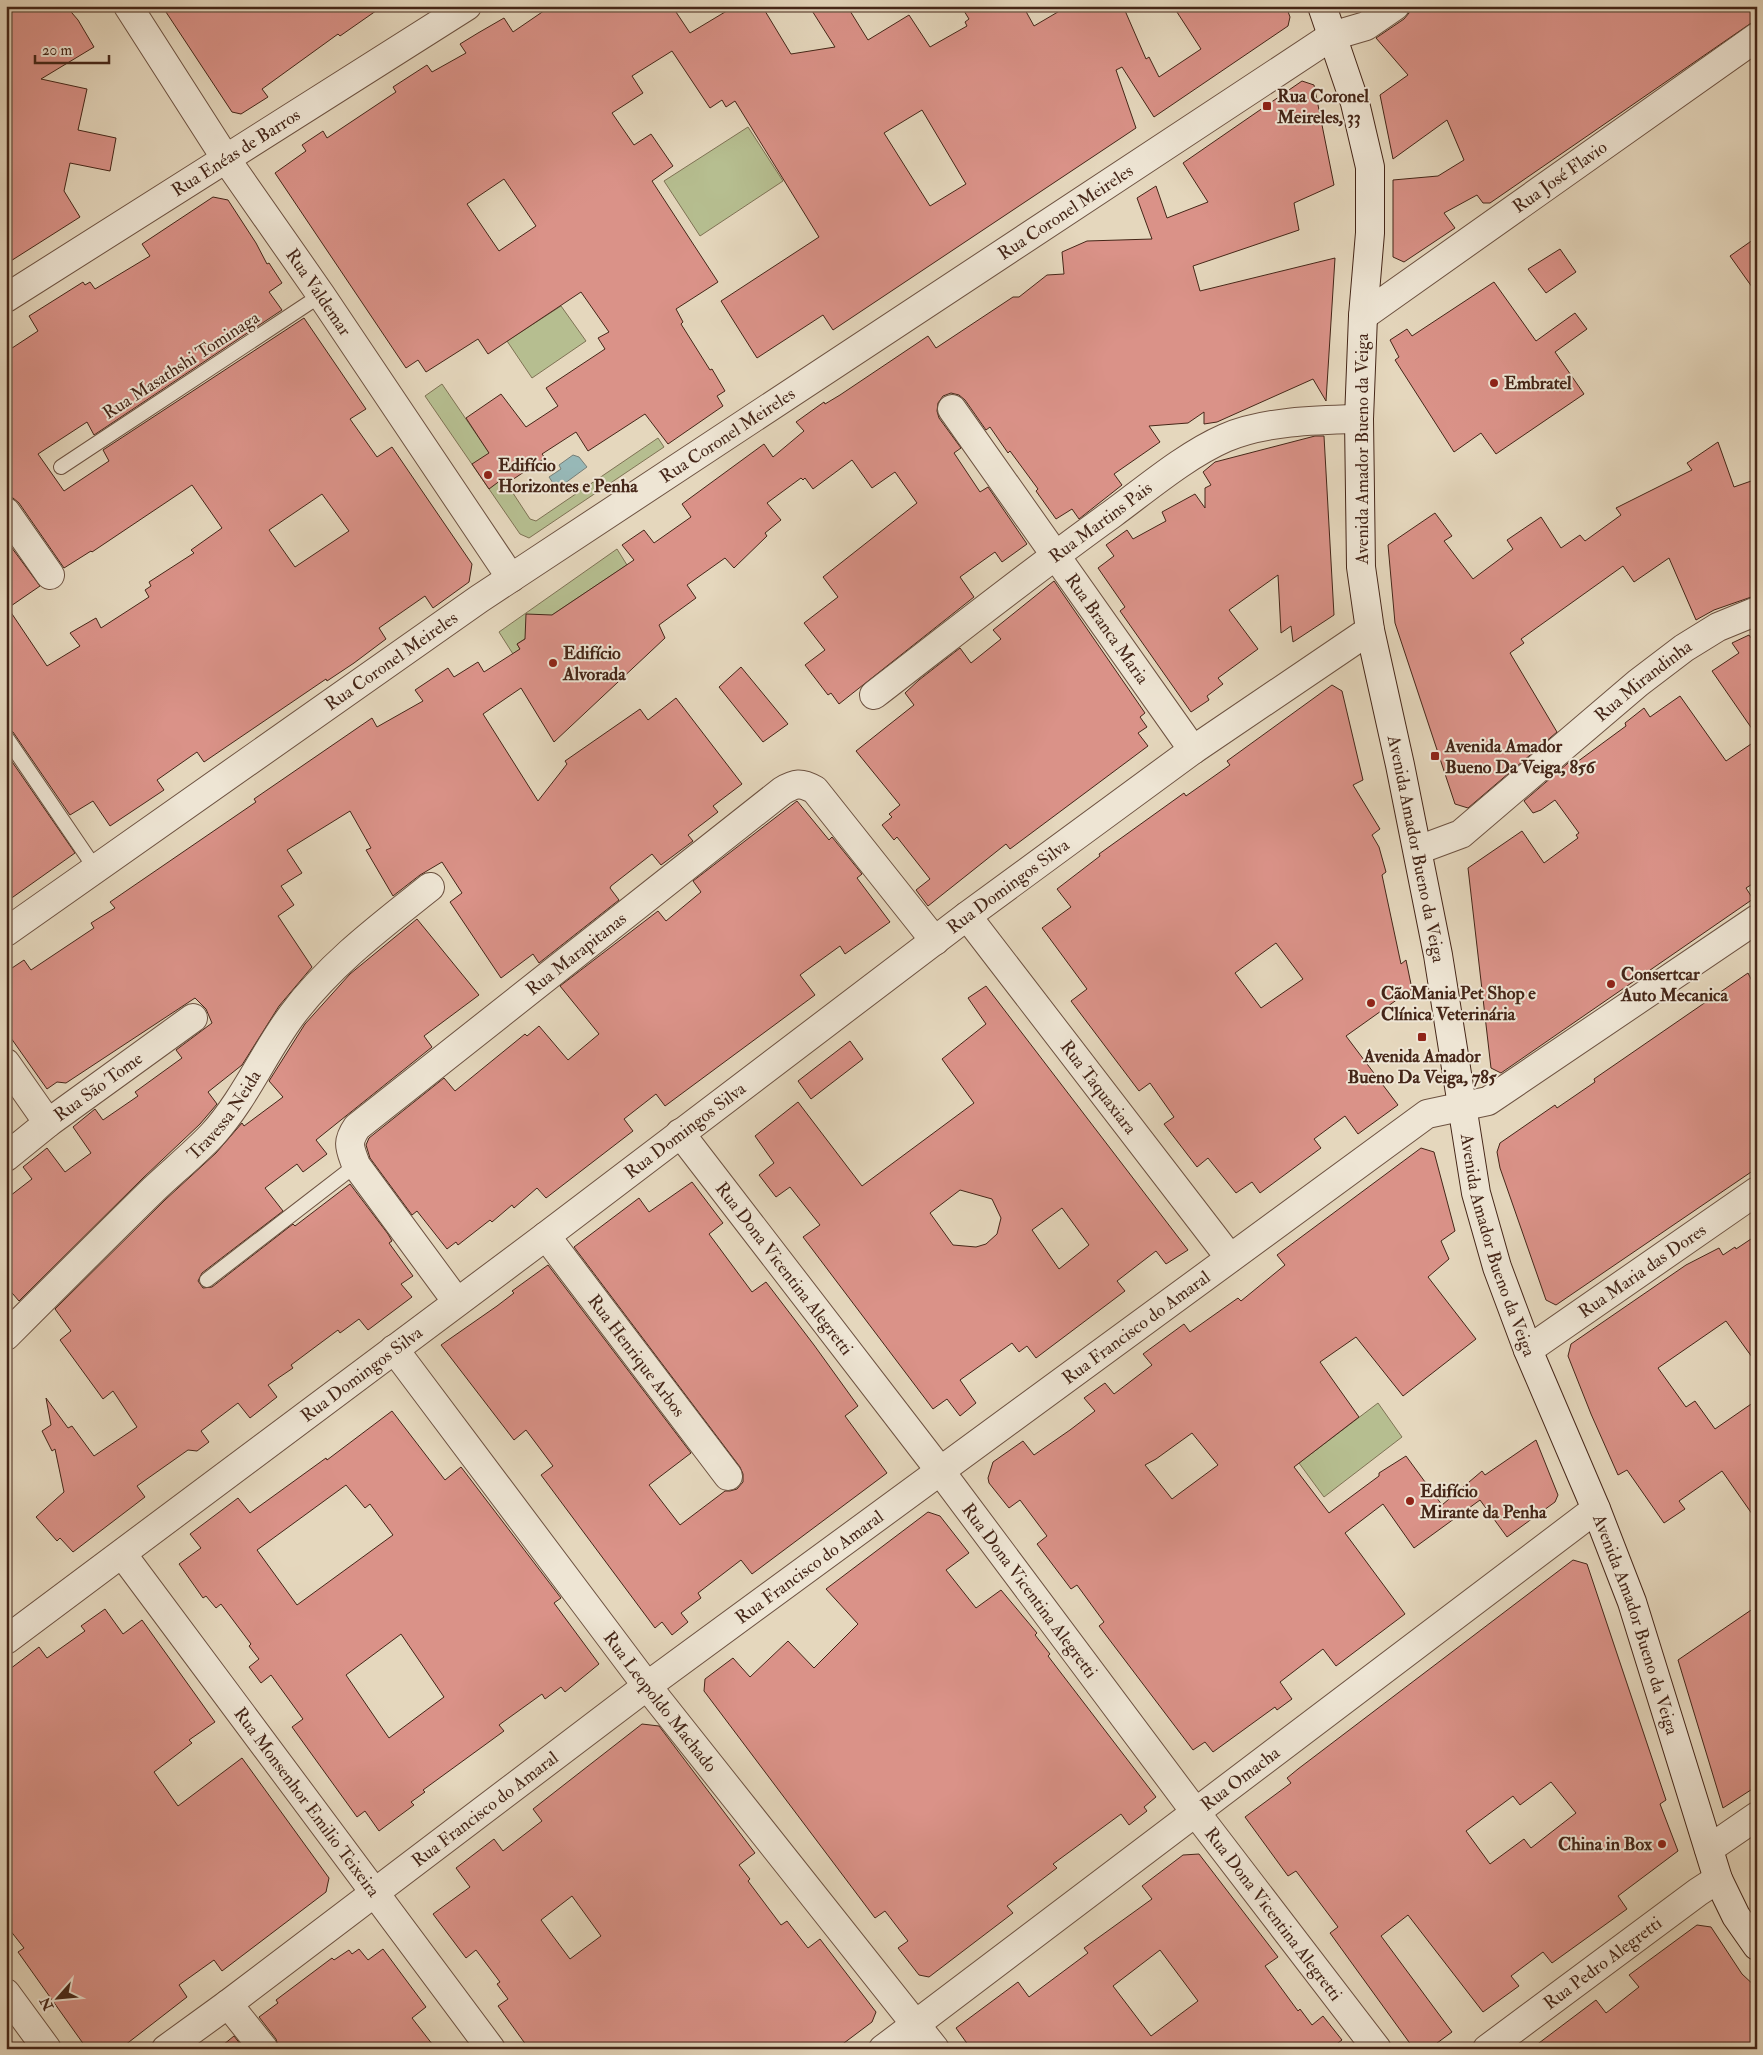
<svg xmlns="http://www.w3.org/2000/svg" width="1763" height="2055" font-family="'IM FELL Double Pica',serif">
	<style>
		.green { fill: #b6be90; stroke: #7e7254 }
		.water { fill: #97b8b7; stroke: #767e77 }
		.building { fill: #da9288; stroke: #452618; fill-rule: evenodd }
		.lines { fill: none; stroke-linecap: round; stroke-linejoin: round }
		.service-casing { stroke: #6d5241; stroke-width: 16 }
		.minor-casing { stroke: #6d5241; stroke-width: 30 }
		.tertiary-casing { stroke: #6d5241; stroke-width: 30 }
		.secondary-casing { stroke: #452618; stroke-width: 30 }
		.service { stroke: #eee5d4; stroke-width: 14 }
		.minor { stroke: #eee5d4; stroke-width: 28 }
		.tertiary { stroke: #eee5d4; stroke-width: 28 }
		.secondary { stroke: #eee5d4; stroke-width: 28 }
		.poi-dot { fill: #8f2418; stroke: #eee5d4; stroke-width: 2 }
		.labels { text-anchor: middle; stroke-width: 4; stroke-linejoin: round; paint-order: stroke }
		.poi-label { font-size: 18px; font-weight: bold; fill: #452618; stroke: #eee5d4; text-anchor: start }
		.street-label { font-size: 18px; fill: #452618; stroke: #eee5d4 }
	</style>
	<rect width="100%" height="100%" fill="#e5d7bd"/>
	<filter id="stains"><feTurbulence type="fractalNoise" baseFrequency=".004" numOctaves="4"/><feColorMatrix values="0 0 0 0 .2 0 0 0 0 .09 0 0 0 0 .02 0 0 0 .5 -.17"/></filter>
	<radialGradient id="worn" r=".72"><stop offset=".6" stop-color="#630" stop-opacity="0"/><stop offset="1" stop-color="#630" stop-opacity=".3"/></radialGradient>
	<path class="green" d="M748,127L783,181L700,236L664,181Z
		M561,306L586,341L532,378L507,341Z
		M442,384L509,482L507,484L530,519L536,521L658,438L664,447L529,538L520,534L425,396Z
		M617,549L627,565L549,617L547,624L517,644L520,649L513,654L499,632Z
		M1378,1403L1402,1437L1324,1497L1299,1463Z"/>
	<path class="water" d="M573,455L579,457L587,467L557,489L549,477L561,469L559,465Z"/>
	<path class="building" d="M6,6H66L78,20L94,47L41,79L87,89L78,130L116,138L110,171L70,163L64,191L80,217L6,264Z
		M162,6H383L340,36L338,34L262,89L268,97L241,114L232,112Z
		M551,6H672L690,33L735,6H762L791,54L835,47L809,6H847L868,40L909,15L930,47L967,26L965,22L969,19L961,6H1023L1034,26L1068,6H1123L1146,59L1149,57L1159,77L1201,49L1173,6H1286L1290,17L1288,26L1154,117L1122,67L1116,70L1136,128L833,330L823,315L757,358L721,301L819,237L735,101L726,107L722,100L710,108L672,51L632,76L643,93L612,113L634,145L651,134L673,166L652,181L718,282L676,309L683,322L681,324L710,370L712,369L725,391L717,396L723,406L668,444L645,414L588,451L576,432L542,454L545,458L509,482L505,477L489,489L472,464L489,453L466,418L501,394L526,427L558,406L546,388L605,349L598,338L609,332L581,292L488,354L478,339L426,372L418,360L406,368L275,173L306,151L302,145L323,131L327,138L396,92L393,87L427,65L432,72L466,53L460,44L478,33L504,18L513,32ZM922,110L966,184L930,206L884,133ZM504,179L536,226L499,251L467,204Z
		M1410,6H1757V19L1490,203H1483L1477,195L1444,213L1455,228L1404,262L1393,257V180L1438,176L1464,160L1447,120L1393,159L1380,95L1408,75L1376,38L1404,19L1409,13Z
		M1302,81L1314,85L1334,185L1294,203L1299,230L1193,266L1200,291L1335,258L1326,401L1313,379L1217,422L1204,424V412L1188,423L1149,426L1160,442L1114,474L1122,485L1079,519L1072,509L1056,519L1036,491L1038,489L1010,451L1008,453L990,427L986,430L965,400L959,395L951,393L943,396L938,403L937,411L939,418L961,448L954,453L980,492L988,487L1027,544L1002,562L995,552L960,577L974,597L839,704L831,693L828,695L805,665L825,650L804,623L838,597L823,577L917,503L895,472L872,488L852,460L813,489L805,478L803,480L801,478L767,503L781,520L765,533L767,536L734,568L725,558L687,585L696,598L659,625L665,638L554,742L521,688L483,714L538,801L567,764L565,761L640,709L648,720L676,698L742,784L713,806L718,812L688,835L693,841L661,865L652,854L611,886L610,888L619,900L539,963L533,954L501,978L450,902L462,893L442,862L420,875L393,896L366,850L371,848L350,811L287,850L302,873L281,886L294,905L278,916L312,967L279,1006L242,1065L208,1092L217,1104L200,1124L143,1178L19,1301L6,1286V1199L32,1179L23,1167L47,1148L65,1172L91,1153L73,1127L95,1109L103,1120L138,1096L135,1092L182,1058L176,1050L212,1023L206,1009L195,998L66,1083L57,1082L47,1089L6,1031V972L24,960L31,970L94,928L91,923L115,908L110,902L256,802L254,799L372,718L377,727L423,701L415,690L448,668L454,677L478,662L484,672L520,649L517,644L525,639L526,614L552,615L634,560L622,545L644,530L654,543L691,517L682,504L764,444L773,457L804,431L796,422L824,402L825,404L840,395L928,336L936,348L1013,297H1019L1047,275L1064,274L1062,252L1087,241L1152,239L1137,198L1156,186L1167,218L1208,202L1183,163Z
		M213,197L228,200L256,243L267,264L269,263L282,283L269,292L282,310L94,435L87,422L38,454L64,491L109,461L103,450L304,318L366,409L350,419L377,457L392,447L472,564L469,582L433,608L425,596L379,628L386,639L354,663L327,681L326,679L204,762L197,752L157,780L164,790L110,826L93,801L70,815L13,732L6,728V540L40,586L8,608L47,666L80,646L70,633L96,618L101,628L149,597L145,590L151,586L149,582L194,553L191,550L222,528L192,485L92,552L91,551L64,568L19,503L13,498L6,497V352L38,331L29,316L83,282L85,285L90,282L95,289L150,256L142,244ZM322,494L349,531L295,567L269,530Z
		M1757,237V294L1730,256Z
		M1560,249L1576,272L1546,293L1528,269Z
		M1494,282L1536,341L1575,313L1587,329L1555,352L1584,394L1496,454L1481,433L1454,452L1395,360L1399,357L1390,340L1407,329L1412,336Z
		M1315,436H1324L1334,615L1293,642L1291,626L1281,633L1278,575L1229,610L1258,649L1218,678L1223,684L1207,696L1209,700L1191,712L1120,611L1125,607L1098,568L1114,556L1106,545L1127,530L1133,539L1166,521L1162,512L1195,494L1205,508V488L1211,485L1203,472L1215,462Z
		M1718,442L1734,487L1757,479V595L1714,610L1696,620L1669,558L1634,582L1623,566L1521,639L1524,643L1510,653L1557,732L1468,808L1455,804L1395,623L1388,545L1435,513L1452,536L1444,541L1473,579L1513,549L1507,540L1541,517L1561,548L1580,535L1585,541L1621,515L1616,508L1692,470L1687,463Z
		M1054,581L1145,713L1140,717L1147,727L1138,733L1148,746L1010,849L1006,844L928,906L916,890L930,879L897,837L894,840L882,825L892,817L889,814L900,805L856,751L914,705L905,693L919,680L960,648L971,663L1001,639L993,630Z
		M1749,635L1754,642L1757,640V736L1712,671L1739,653L1732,643Z
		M741,667L788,724L763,742L719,687Z
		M1332,685L1342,691L1363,780L1353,785L1380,829L1372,835L1379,847L1386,872L1382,875L1401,964L1406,960L1412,989L1346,1036L1398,1105L1358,1134L1345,1116L1314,1139L1321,1148L1260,1193L1252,1182L1236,1193L1208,1158L1197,1167L1164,1124L1174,1117L1150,1083L1139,1091L1071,1001L1087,989L1042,928L1071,907L1057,889L1100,856L1099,854L1184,793L1186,796L1230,765L1227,761ZM1276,943L1303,979L1261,1008L1235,973Z
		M1680,696L1726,761L1757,740V881L1746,888L1753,899L1501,1073L1491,1068L1468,868L1522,831L1544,863L1578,838L1576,835L1579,833L1555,800L1541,810L1533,813L1524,801L1574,758L1577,762L1626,726L1625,723L1644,708L1650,717Z
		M6,753L75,853L6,902Z
		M797,801L829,840L832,837L862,874L857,878L890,922L845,954L840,946L800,975L815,995L665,1106L656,1094L624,1119L633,1131L546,1198L537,1188L514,1208L512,1205L492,1222L490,1220L458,1245L456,1242L447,1249L417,1211L412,1215L370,1158L366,1145L369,1138L444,1078L455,1091L525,1034L527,1036L539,1026L568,1060L599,1034L560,986L658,911L666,921L701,892L693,881Z
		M417,919L479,995L424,1036L432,1047L316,1140L327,1154L303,1172L297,1164L265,1188L283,1211L202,1273L198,1281L203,1288L212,1287L293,1224L295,1226L350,1184L388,1234L392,1241L389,1243L413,1276L401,1284L412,1297L368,1330L359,1319L340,1333L338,1330L291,1365L293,1368L268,1385L277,1397L250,1418L238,1403L201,1431L209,1442L197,1451L188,1450L137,1486L145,1497L73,1552L60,1538L57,1541L36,1517L64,1492L55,1449L52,1451L42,1431L51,1425L46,1398L68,1428L72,1426L94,1456L137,1427L113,1391L103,1399L60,1340L71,1331L55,1309L165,1200L216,1153L242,1123L244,1126L283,1097L269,1081L305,1024L350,974Z
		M1748,973L1757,991V1168L1556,1305L1546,1300L1500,1168L1497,1152L1500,1143L1555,1105L1557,1108L1595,1082L1594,1079Z
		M986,986L1188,1250L1166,1264L1156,1251L1117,1281L1125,1291L1036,1358L1027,1346L1019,1352L1012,1343L960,1380L976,1403L960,1416L947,1399L933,1409L803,1237L820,1225L790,1187L776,1197L759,1175L774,1163L755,1136L798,1102L862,1186L974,1103L942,1059L986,1024L968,998ZM960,1190L992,1199L1001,1218L997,1234L986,1244L976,1247L953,1245L930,1213ZM1062,1208L1089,1245L1059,1269L1032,1230Z
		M850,1041L863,1059L811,1099L798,1081Z
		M1421,1148L1434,1152L1455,1231L1441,1241L1449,1259L1428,1277L1476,1339L1403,1396L1356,1337L1320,1362L1359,1417L1294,1467L1329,1513L1379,1476V1473L1406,1456L1442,1505L1482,1471L1485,1475L1536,1440L1558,1495L1555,1502L1507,1537L1480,1500L1414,1548L1383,1504L1345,1533L1405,1614L1336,1666L1323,1649L1280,1682L1292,1699L1277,1710L1275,1707L1213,1752L1205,1742L1193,1750L1099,1626L1104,1622L1077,1585L1071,1589L1037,1544L1047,1536L1020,1500L1009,1508L989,1483L988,1478L993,1462L1023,1441L1034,1455L1070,1430L1095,1411L1084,1398L1105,1383L1114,1394L1152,1365L1143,1354L1184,1324L1190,1332L1238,1298L1241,1301L1285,1265L1277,1255ZM1192,1433L1218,1465L1172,1499L1145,1465L1156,1459Z
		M692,1182L723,1223L709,1234L752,1292L766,1282L814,1345L858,1406L845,1416L887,1473L752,1574L741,1560L698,1593L701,1598L681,1613L688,1622L672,1635L662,1622L655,1628L541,1475L553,1466L526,1430L514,1440L441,1345L497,1306L514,1293L512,1291L548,1265L691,1453L649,1485L680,1525L725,1491H730L737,1489L743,1482V1474L740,1467L574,1247L639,1198L649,1212Z
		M1757,1235V1364L1726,1321L1658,1368L1686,1407L1695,1401L1715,1429L1757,1400V1521L1722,1471L1679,1501L1685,1509L1664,1523L1627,1470L1618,1475L1591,1414L1568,1356L1571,1344L1686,1265L1719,1248L1723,1255L1735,1247L1736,1249Z
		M392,1411L445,1480L461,1467L561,1598L554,1603L599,1664L565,1692L561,1687L545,1699L542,1694L499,1725L504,1731L423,1790L425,1792L411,1802L414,1805L379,1831L365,1811L357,1817L292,1727L303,1719L271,1675L261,1683L249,1667L259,1659L249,1646L251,1644L221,1604L216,1608L206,1596L203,1598L179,1564L201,1548L190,1534L238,1498L250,1513L326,1458L327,1460ZM346,1485L365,1508L370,1504L393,1535L297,1605L257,1550ZM401,1634L444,1697L389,1738L346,1675Z
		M928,1512L940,1516L969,1553L946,1570L976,1608L1001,1590L1037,1633L1035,1635L1050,1654L1048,1656L1156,1797L1144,1807L1147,1811L1129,1825L1121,1814L1053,1864L1057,1868L1007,1906L1013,1913L929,1977L919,1975L898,1948L908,1941L885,1911L875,1918L704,1691L705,1679L733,1658L750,1677L788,1641L814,1668L858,1624L826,1589Z
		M1573,1560L1587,1564L1666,1800L1660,1804L1678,1851L1618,1896L1627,1909L1552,1963L1543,1952L1511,1976L1519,1986L1483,2012L1408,1915L1381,1936L1452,2032L1429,2049H1414L1330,1933L1338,1927L1296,1871L1288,1876L1245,1817L1291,1783L1287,1778L1298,1769ZM1551,1782L1576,1813L1531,1848L1524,1839L1490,1864L1466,1831L1513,1796L1520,1805Z
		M1757,1606V1786L1723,1808L1678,1660Z
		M105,1609L123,1634L142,1620L215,1722L189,1740L192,1743L154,1772L178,1806L242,1758L329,1878L326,1892L222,1971L214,1960L179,1985L187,1997L120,2049H87L18,1952L24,1948L6,1925V1672L39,1647L47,1658L85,1631L81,1626Z
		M642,1724L659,1726L755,1853L739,1865L750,1879L748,1881L781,1925L787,1921L808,1948L820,1939L876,2012L872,2022L836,2049H529L498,2006L508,1999L497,1984L500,1982L476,1950L466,1958L433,1914L470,1887L456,1868L494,1839L503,1851L542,1821L533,1809ZM572,1896L601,1936L570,1959L541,1920Z
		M1199,1854L1278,1957L1265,1966L1298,2011L1300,2009L1312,2025L1323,2016L1342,2040L1330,2049H971L956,2028L1018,1982L1029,1997L1088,1953L1084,1948L1152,1899L1142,1886L1183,1855ZM1160,1950L1198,2001L1151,2036L1113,1986Z
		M1697,1925L1711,1927L1742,1974L1757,1988V2049H1531L1596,2000L1606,2013L1639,1987L1629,1975Z
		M359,1949L368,1960L383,1949L426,2007L412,2018L436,2049H279L276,2039L259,2017L278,2003L276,2000L332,1958L334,1960L349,1950L352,1954Z
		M234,2036L244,2049H218Z"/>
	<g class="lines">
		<g class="service-casing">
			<path id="service" d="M61,467L321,295
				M6,737L95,868
				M207,1280L356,1165"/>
		</g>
		<g class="minor-casing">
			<g id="minor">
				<path id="s1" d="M128,6L226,159L321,295L511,578"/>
				<path d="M1332,36L1366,26L1395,6"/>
				<path id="s2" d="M6,298L467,6"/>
				<path id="s3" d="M1363,316L1757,37"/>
				<path id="s4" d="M952,409L1193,750"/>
				<path d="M6,512L50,575"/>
				<path id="s5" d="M874,695C953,634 1031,572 1112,514C1146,489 1186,455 1225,438C1264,421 1317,420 1359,419"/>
				<path id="s6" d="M1418,850L1461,834L1638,683L1684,648L1718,627L1757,611"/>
				<path id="s7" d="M967,916L1230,1258"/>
				<path d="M6,1063L48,1123"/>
				<path id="s8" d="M680,1133L941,1472L1196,1813L1377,2049"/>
				<path id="s9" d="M6,1157L48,1123L193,1018"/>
				<path id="s10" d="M546,1236L728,1476"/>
				<path id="s11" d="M457,1302L356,1165C350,1148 346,1143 357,1127L782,791C795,783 801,782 815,790L935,941"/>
				<path id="s12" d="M6,1336C55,1287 104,1238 154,1189C173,1171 194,1154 212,1135C245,1099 263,1054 292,1015C330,964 381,926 430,887"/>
				<path id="s13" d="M394,1349L647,1686L935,2049"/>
				<path id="s14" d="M1528,1350L1757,1191"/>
				<path id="s15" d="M123,1555L491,2049"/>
				<path id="s16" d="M6,1640L546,1236L967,916L1193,750L1370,630"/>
				<path d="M1709,1849L1757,1816"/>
				<path d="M6,1993L47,2049"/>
				<path d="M228,2004L264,2049"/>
				<path id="s17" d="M166,2049L228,2004L647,1686L1427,1114L1488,1101L1757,919"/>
				<path id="s18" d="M883,2049L1596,1509"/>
				<path id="s19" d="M1487,2049L1698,1892L1718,1879"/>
			</g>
		</g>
		<g class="tertiary-casing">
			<g id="tertiary">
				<path id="s20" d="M6,932L479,599L1332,36"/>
			</g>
		</g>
		<g class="secondary-casing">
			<g id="secondary">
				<path id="s21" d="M1322,6L1355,103L1370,167V233L1363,316L1359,419L1361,567L1370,630L1400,765L1438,955L1476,1193L1497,1267L1528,1350L1596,1509L1632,1602L1718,1879L1736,1916L1757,1946"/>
			</g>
		</g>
		<use href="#service" class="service"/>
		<use href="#minor" class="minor"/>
		<use href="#tertiary" class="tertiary"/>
		<use href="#secondary" class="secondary"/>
	</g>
	<g class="poi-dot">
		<rect x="1262" y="101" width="10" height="10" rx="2.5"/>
		<circle cx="1494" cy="383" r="5"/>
		<circle cx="488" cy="475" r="5"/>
		<circle cx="553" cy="663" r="5"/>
		<rect x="1430" y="751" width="10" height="10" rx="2.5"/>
		<circle cx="1611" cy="984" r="5"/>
		<circle cx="1371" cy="1003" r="5"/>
		<rect x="1417" y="1032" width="10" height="10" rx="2.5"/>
		<circle cx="1410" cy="1501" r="5"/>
		<circle cx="1662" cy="1844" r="5"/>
	</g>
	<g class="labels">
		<g class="poi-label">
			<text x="1277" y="102">Rua Coronel<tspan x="1277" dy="21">Meireles, 33</tspan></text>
			<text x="1504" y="389">Embratel</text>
			<text x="498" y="471">Edifício<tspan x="498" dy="21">Horizontes e Penha</tspan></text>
			<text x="563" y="659">Edifício<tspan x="563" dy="21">Alvorada</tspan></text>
			<text x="1445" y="752">Avenida Amador<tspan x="1445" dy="21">Bueno Da Veiga, 856</tspan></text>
			<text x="1621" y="980">Consertcar<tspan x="1621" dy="21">Auto Mecanica</tspan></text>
			<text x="1381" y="999">CãoMania Pet Shop e<tspan x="1381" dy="21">Clínica Veterinária</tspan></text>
			<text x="1422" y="1062" text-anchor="middle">Avenida Amador<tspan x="1422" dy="21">Bueno Da Veiga, 785</tspan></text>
			<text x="1420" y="1497">Edifício<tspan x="1420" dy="21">Mirante da Penha</tspan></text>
			<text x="1652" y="1850" text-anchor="end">China in Box</text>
		</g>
		<g class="street-label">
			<text dy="6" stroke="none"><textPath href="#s2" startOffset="272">Rua Enéas de Barros</textPath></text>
			<text dy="6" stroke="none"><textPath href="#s3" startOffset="241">Rua José Flavio</textPath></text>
			<text dy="6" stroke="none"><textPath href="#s20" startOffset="1281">Rua Coronel Meireles</textPath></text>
			<text dy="6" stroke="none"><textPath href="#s1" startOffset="344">Rua Valdemar</textPath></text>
			<text transform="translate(181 365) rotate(-33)" y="6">Rua Masathshi Tominaga</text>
			<text dy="6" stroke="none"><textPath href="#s20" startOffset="876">Rua Coronel Meireles</textPath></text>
			<text transform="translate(1362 449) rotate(-90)" y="6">Avenida Amador Bueno da Veiga</text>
			<text dy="6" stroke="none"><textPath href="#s5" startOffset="285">Rua Martins Pais</textPath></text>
			<text dy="6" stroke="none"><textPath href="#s4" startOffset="269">Rua Branca Maria</textPath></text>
			<text dy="6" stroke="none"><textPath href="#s20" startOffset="471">Rua Coronel Meireles</textPath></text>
			<text dy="6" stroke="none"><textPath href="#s6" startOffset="284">Rua Mirandinha</textPath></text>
			<text dy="6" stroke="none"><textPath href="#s21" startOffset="856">Avenida Amador Bueno da Veiga</textPath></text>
			<text dy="6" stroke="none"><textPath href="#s16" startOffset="1254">Rua Domingos Silva</textPath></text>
			<text dy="6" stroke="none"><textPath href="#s11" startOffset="490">Rua Marapitanas</textPath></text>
			<text dy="6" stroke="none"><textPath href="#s9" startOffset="116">Rua São Tome</textPath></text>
			<text dy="6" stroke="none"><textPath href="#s7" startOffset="216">Rua Taquaxiara</textPath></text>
			<text dy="6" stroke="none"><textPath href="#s12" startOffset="311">Travessa Neida</textPath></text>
			<text dy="6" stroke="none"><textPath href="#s16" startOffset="849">Rua Domingos Silva</textPath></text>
			<text dy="6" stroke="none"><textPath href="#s21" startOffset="1261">Avenida Amador Bueno da Veiga</textPath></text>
			<text dy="6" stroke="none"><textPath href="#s8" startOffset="171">Rua Dona Vicentina Alegretti</textPath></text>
			<text dy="6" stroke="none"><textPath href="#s14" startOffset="139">Rua Maria das Dores</textPath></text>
			<text dy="6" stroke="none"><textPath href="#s17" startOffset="1209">Rua Francisco do Amaral</textPath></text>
			<text dy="6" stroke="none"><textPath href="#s10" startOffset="150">Rua Henrique Arbos</textPath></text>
			<text dy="6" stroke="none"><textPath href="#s16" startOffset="444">Rua Domingos Silva</textPath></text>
			<text dy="6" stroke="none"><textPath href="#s17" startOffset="804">Rua Francisco do Amaral</textPath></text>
			<text dy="6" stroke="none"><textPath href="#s8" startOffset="576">Rua Dona Vicentina Alegretti</textPath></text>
			<text dy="6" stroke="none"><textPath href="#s21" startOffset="1666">Avenida Amador Bueno da Veiga</textPath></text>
			<text dy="6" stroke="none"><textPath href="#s13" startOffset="442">Rua Leopoldo Machado</textPath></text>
			<text dy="6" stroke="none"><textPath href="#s18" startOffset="448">Rua Omacha</textPath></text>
			<text dy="6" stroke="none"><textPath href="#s15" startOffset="308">Rua Monsenhor Emilio Teixeira</textPath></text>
			<text dy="6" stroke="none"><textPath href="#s17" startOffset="399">Rua Francisco do Amaral</textPath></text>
			<text dy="6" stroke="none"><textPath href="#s8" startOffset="981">Rua Dona Vicentina Alegretti</textPath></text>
			<text dy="6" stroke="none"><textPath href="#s19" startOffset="144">Rua Pedro Alegretti</textPath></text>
		</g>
	</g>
	<rect width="1763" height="2055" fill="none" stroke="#e5d7bd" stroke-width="25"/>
	<rect x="8" y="8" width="1748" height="2040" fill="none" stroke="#452618" stroke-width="2.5"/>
	<rect x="12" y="12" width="1738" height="2030" fill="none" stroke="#452618"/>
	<g transform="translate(58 1998) rotate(243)" stroke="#eee5d4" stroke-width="4" paint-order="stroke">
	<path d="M0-4L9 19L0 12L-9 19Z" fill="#452618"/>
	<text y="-8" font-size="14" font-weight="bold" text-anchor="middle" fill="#452618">N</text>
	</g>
	<path d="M35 55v8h74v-8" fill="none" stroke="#452618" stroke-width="2.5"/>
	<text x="42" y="55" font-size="15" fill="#452618" stroke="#eee5d4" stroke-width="4" paint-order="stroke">20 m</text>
	<rect width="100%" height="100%" filter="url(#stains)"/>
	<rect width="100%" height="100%" fill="url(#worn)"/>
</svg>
